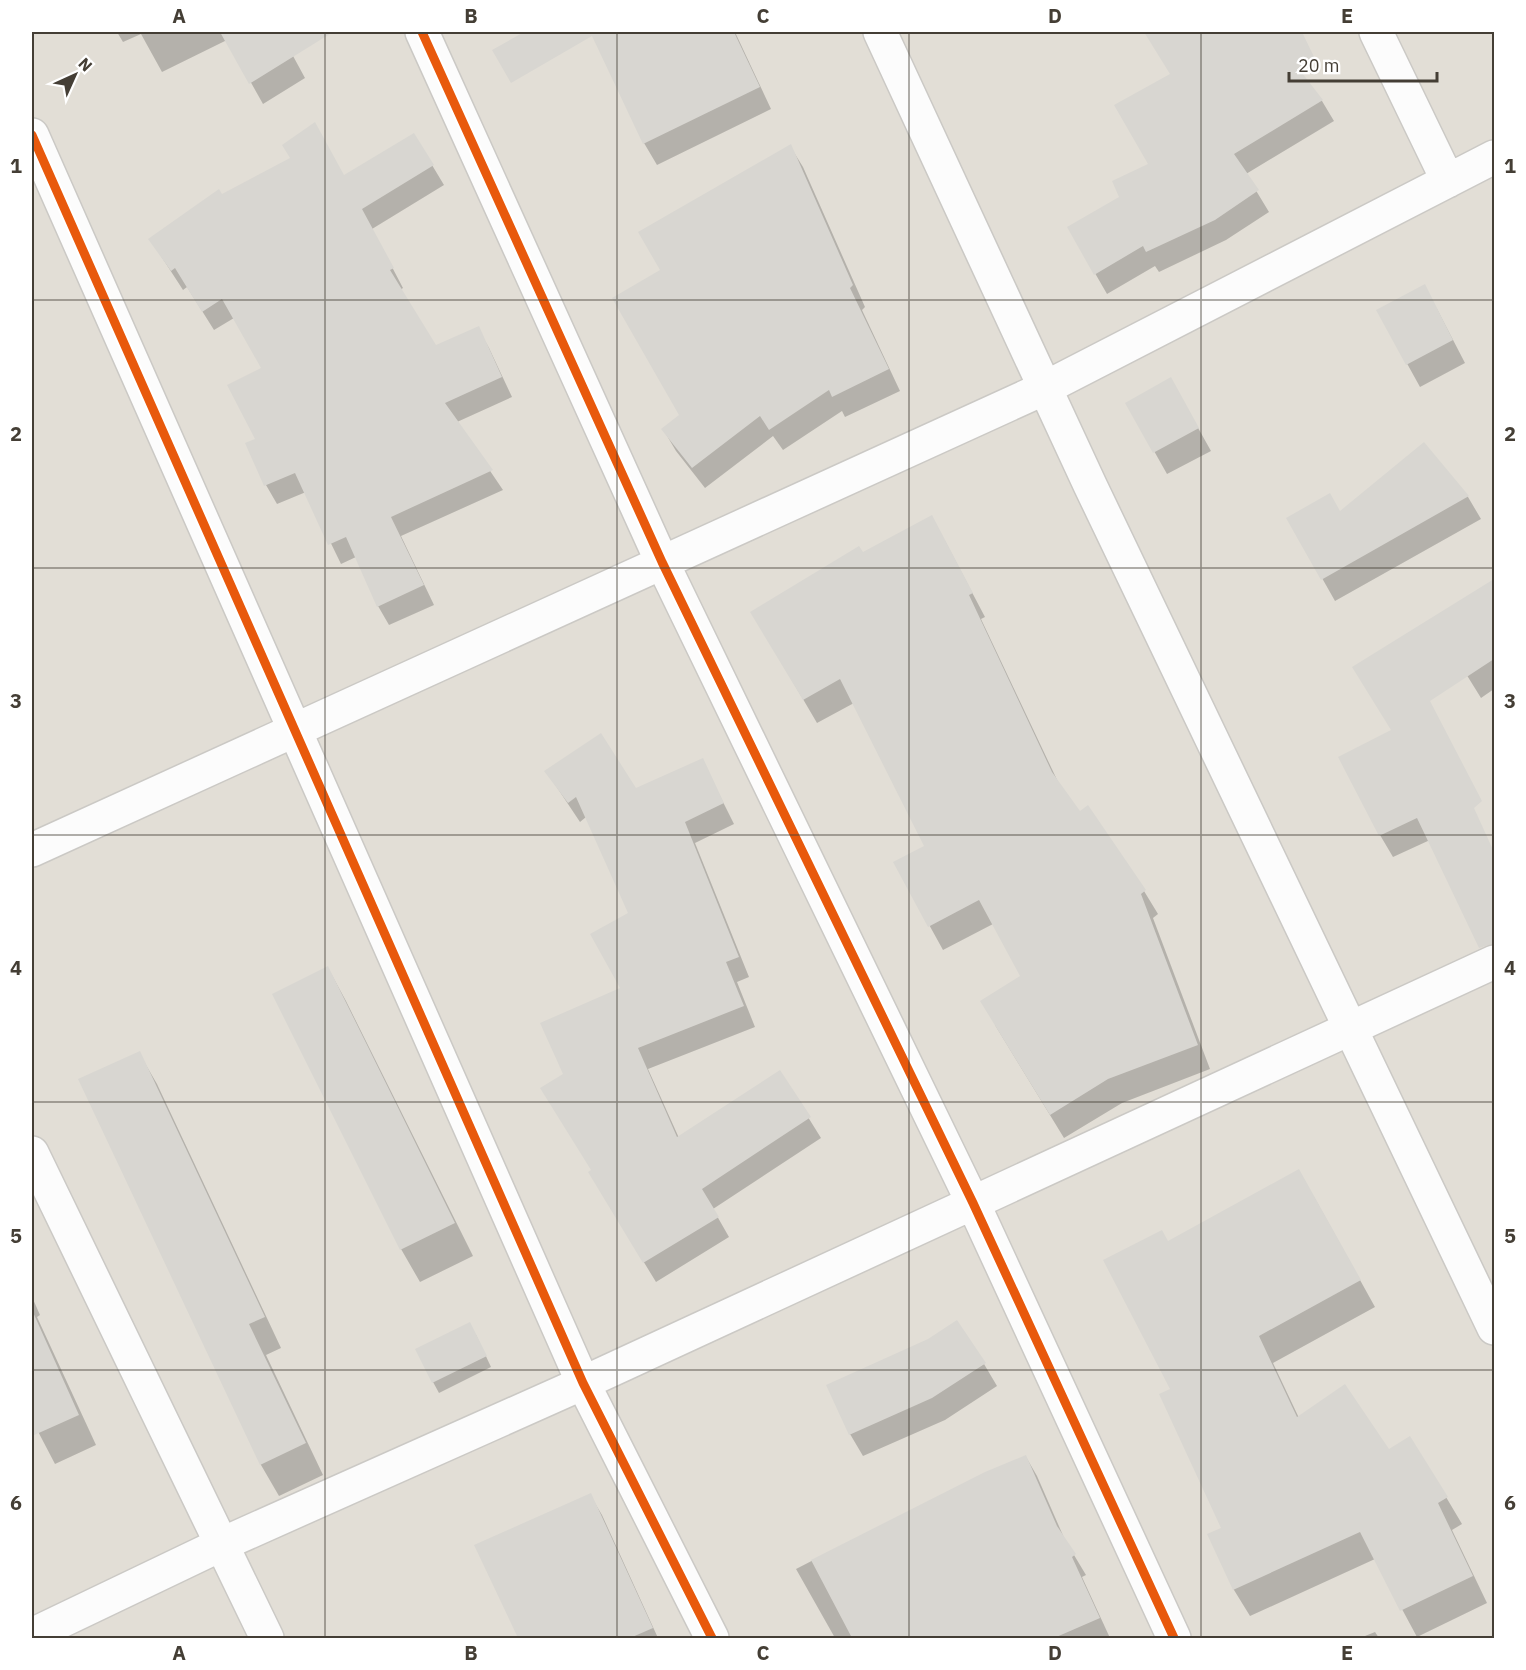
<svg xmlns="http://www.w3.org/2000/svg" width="1526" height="1670" font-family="'IBM Plex Sans',sans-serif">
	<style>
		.residential { fill: #e2ded6 }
		.shadow { fill: #0003 }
		.building { fill: #d8d6d1 }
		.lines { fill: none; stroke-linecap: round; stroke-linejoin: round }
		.minor-casing { stroke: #cbc9c5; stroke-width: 36 }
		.tertiary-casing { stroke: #cbc9c5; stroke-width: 36 }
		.minor { stroke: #fcfcfc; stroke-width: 33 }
		.tertiary { stroke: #fcfcfc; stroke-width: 33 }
		.cycleway-casing { stroke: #fff; stroke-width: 13 }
		.cycleway { stroke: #e8590c; stroke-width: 9 }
		.grid { fill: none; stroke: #443e35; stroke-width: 1.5; stroke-opacity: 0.55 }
		.neatline { fill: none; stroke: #443e35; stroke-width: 2 }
		.grid-label { font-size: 20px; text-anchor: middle; font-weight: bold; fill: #443e35 }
	</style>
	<rect width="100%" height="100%" fill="#eeede9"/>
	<path class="residential" d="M32,32H1494V1638H32Z"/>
	<path class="shadow" d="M117,32H280L305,78L263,104L227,40L162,72L141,34L123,42Z
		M591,32H735L771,109L657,165L644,143Z
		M1145,32H1267L1283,69L1294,65L1322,101L1334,121L1246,174L1269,212L1226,240L1159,272L1155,266L1107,294L1069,228L1121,198L1150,165L1172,74Z
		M414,135L444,185L372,229L403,288L400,290L435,347L478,328L489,348L512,397L457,422L503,490L401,536L434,605L389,625L378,606L356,557L341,564L306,492L277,504L266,485L257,440L263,368L234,318L214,330L187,287L183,290L150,239L222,196L344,177Z
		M790,146L803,167L865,307L862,310L900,391L845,417L842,411L783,450L773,436L705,488L676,451L663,429L681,415L662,271Z
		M1437,309L1465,363L1420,387L1378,311Z
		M1183,401L1211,451L1167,474L1127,403Z
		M1423,444L1468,497L1481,519L1335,601L1288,518L1340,514Z
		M945,541L985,617L981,619L1059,784L1079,813L1144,891L1158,914L1153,918L1210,1069L1122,1103L1064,1138L995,1025L1022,977L993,924L943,950L895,863L926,846L854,703L817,723L766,636L862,554Z
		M1494,581V689L1481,698L1432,619Z
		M1392,731L1430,840L1393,857L1380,835Z
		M702,760L734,824L695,843L749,977L737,982L755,1027L648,1069L679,1138L780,1072L821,1138L713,1209L729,1237L656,1282L601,1192L565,1075L622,989L630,914L586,817L580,822L546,771L635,790Z
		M328,968L346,1001L473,1256L420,1282L401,1249Z
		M139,1053L157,1084L281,1348L266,1355L323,1475L279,1496L261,1465L80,1080Z
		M1314,1197L1375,1307L1273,1363L1299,1418L1388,1451L1446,1497L1462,1524L1452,1530L1487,1603L1417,1637L1375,1559L1250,1616L1234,1590L1209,1535L1223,1528L1172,1389L1168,1243Z
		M32,1297L40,1315L37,1317L96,1445L55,1464L32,1420Z
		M476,1335L491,1367L439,1393L433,1382Z
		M984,1364L997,1386L945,1420L863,1456L850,1434Z
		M1026,1457L1037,1476L1065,1540L1086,1575L1082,1577L1110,1638H953L889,1522Z
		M590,1495L602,1515L658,1638H519L476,1546Z
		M829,1552L842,1574L873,1638H835L796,1569Z
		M1375,1632L1379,1638H1360Z"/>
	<path class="building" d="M220,32H333L249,84Z
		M524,32H734L760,87L643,144L592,36L511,83L492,50Z
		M1144,32H1302L1316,61L1299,69L1323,100L1234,154L1259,190L1215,220L1146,252L1143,246L1094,275L1067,227L1119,197L1112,181L1148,164L1114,105L1170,74Z
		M315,122L344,175L414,133L434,165L362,209L394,268L390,270L436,345L479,326L502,377L445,403L493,470L391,517L424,585L377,607L346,537L328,545L295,473L264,486L245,443L255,439L227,385L261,368L222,299L202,312L175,268L171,271L148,239L219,189L222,194L290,158L282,145Z
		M791,144L853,285L850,288L889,369L832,397L829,390L769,430L760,416L692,468L661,429L679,415L612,298L660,270L638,232Z
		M1425,284L1453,340L1406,365L1376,310Z
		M1171,377L1199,428L1153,453L1125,403Z
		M1424,442L1469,496L1321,580L1286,518L1330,493L1340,511Z
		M932,515L973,593L969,595L1052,772L1080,811L1088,805L1146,890L1141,894L1198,1045L1108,1079L1050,1115L980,1001L1020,976L979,900L928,927L893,862L924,846L840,679L803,700L750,612L859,546L863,552Z
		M1494,579V659L1430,701L1482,801L1474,808L1494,852V943L1479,948L1417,818L1379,836L1338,757L1391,730L1352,667Z
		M601,733L636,788L703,758L724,803L685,822L739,957L726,962L744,1006L638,1048L677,1137L780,1070L811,1117L702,1189L719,1217L643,1263L588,1172L591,1170L540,1088L563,1074L540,1023L620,988L590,934L628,913L576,797L568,803L544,771Z
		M328,966L455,1223L400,1250L272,994Z
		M140,1051L265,1317L249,1324L306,1443L260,1465L78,1079Z
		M1299,1169L1361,1280L1259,1336L1297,1417L1345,1384L1389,1449L1410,1436L1448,1497L1438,1503L1473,1576L1400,1611L1360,1532L1233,1590L1207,1534L1221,1528L1159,1394L1170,1389L1103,1260L1162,1230L1168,1241Z
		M32,1310L79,1415L32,1436Z
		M957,1320L986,1363L932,1398L849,1435L826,1385L928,1339Z
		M470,1322L487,1356L432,1383L415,1349Z
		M1026,1455L1057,1526L1076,1554L1072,1557L1100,1618L1054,1638H852L811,1560L985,1472Z
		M591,1493L653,1628L630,1638H518L474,1545Z"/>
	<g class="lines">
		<g class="minor-casing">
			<path id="minor" d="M422,32L662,562L973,1203L1174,1638
				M1376,32L1448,181
				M32,135L583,1383L712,1638
				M32,850L1045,388L1494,157
				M32,1153L267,1638
				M32,1635L220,1545L583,1383L1494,962"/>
		</g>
		<g class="tertiary-casing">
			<path id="tertiary" d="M880,32L1090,485L1494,1328"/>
		</g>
		<use href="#minor" class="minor"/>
		<use href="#tertiary" class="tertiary"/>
		<g class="cycleway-casing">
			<path id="cycleway" d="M422,32L662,562L973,1203L1174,1638
				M32,135L583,1383L712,1638"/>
		</g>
		<use href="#cycleway" class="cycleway"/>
	</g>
	<path class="grid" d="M325,32V1638M617,32V1638M909,32V1638M1201,32V1638M32,300H1494M32,568H1494M32,835H1494M32,1102H1494M32,1370H1494"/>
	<rect width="1526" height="1670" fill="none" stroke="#ffffff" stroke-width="66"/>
	<g transform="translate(75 75) rotate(45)" stroke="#ffffff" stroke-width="4.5" paint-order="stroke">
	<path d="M0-4.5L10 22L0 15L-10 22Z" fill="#443e35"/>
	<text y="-9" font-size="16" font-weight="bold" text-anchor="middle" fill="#443e35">N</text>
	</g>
	<path d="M1289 72v9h148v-9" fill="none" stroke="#443e35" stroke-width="3"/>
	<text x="1298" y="72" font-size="18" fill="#443e35" stroke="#ffffff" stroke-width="4.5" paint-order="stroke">20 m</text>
	<rect x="33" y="33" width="1460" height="1604" class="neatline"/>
	<g class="grid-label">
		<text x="179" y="23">A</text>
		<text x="471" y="23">B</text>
		<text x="763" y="23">C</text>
		<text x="1055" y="23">D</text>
		<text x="1347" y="23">E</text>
		<text x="16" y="173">1</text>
		<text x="1510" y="173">1</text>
		<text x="16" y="441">2</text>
		<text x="1510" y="441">2</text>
		<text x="16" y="708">3</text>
		<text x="1510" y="708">3</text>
		<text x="16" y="975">4</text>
		<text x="1510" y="975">4</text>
		<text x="16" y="1243">5</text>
		<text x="1510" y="1243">5</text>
		<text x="16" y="1510">6</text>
		<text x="1510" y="1510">6</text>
		<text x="179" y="1660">A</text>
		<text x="471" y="1660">B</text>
		<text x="763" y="1660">C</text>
		<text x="1055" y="1660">D</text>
		<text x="1347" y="1660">E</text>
	</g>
</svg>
